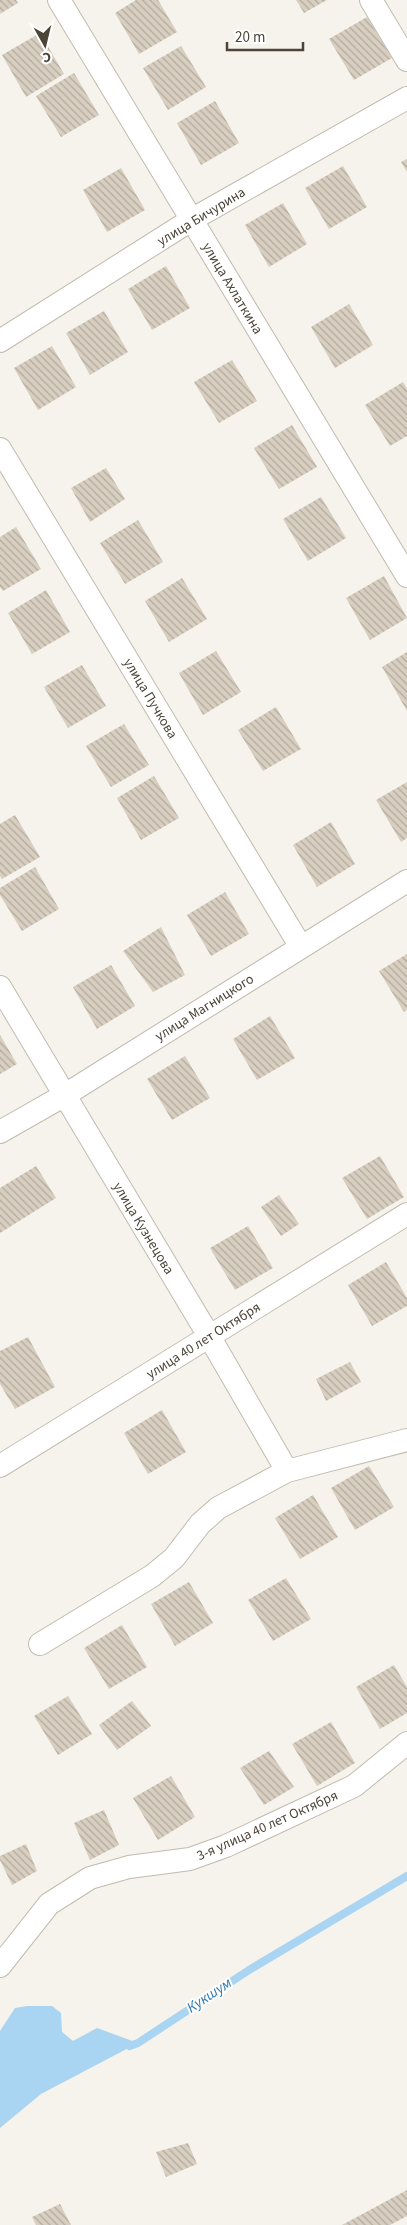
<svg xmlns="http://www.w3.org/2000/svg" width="407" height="2225" font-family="'Source Sans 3',sans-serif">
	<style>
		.water { fill: #a9d4f2 }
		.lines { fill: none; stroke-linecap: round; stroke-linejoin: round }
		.stream { stroke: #a9d4f2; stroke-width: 8 }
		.building { fill: url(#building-back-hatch) }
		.street-casing { stroke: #c2bbae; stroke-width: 24 }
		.street { stroke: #fff; stroke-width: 22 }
		.labels { text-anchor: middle; stroke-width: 4; stroke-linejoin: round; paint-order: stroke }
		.street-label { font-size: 14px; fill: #4b4439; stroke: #fff }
		.water-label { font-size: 15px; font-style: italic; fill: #2e7ab2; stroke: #fff }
	</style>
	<defs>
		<pattern id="building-back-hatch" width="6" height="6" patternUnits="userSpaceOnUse" patternTransform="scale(1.25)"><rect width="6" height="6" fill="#d8cfc1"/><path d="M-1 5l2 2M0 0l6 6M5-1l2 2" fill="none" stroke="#b1aa9e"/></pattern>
	</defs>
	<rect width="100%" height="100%" fill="#f6f3ec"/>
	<path class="water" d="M27,2006H52L61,2013L62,2032L73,2041L97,2028L138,2043L41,2094L0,2128V2031L15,2008Z"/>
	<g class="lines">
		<path class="stream" d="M130,2046L138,2043L249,1970L407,1876"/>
	</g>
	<path class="building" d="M0,0H16L18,3L0,14Z
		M136,0H158L177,32L139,54L115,13Z
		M296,0H327L304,13Z
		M367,17L392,58L354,80L329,39Z
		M40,33L64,74L26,97L2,55Z
		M181,46L206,87L168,110L143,68Z
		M74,73L99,115L61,137L36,96Z
		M215,101L239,143L201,165L177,123Z
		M407,159V172L401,162Z
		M343,166L367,207L329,229L305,188Z
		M121,168L145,210L107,232L83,190Z
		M283,203L307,244L269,267L245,225Z
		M166,266L190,308L152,330L128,289Z
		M349,304L373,345L335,368L311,327Z
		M104,311L128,352L90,375L66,333Z
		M52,346L76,387L38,410L14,368Z
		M232,360L257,401L219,423L194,382Z
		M403,382L407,389V436L390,446L365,405Z
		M292,425L317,467L279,489L254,448Z
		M106,468L125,499L90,522L71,488Z
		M321,497L346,538L308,561L283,519Z
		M138,520L163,562L125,584L100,543Z
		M16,527L41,569L3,591L0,587V537Z
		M384,576L407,618L370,640L346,598Z
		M182,578L207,619L169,642L145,601Z
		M46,590L70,632L32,654L8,613Z
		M216,651L241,692L203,715L179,673Z
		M407,652V711L382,667Z
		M82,665L106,706L68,728L44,687Z
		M276,707L301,749L263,771L238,730Z
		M124,724L149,765L111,787L86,746Z
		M154,776L179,818L141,840L117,798Z
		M407,782V838L401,842L376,800Z
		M15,815L40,857L2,879L0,876V824Z
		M331,822L355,864L317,887L293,845Z
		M35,867L59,909L22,931L0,895V888Z
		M225,892L249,934L211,956L187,915Z
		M161,927L185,975L153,992L123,951Z
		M407,954V1010L404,1012L379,971Z
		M111,965L135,1006L97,1029L73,987Z
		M270,1016L295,1058L257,1080L233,1039Z
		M0,1035L17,1064L0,1074Z
		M185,1056L210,1098L172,1120L147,1079Z
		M380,1156L404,1197L367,1219L342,1178Z
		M36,1166L56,1198L0,1233V1188Z
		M279,1195L299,1224L281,1236L261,1207Z
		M248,1226L273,1268L235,1290L210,1248Z
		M386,1262L407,1298V1306L372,1326L348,1285Z
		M28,1337L55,1387L15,1409L0,1384V1351Z
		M350,1362L361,1382L326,1401L316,1379Z
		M162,1410L186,1452L148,1474L124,1433Z
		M369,1466L394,1507L355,1530L331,1488Z
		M313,1495L338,1537L300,1559L275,1518Z
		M286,1578L311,1619L273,1641L248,1600Z
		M189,1582L213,1623L175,1646L151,1604Z
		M122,1625L147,1667L109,1689L84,1648Z
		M394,1665L407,1687V1713L380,1729L356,1687Z
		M68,1696L92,1734L58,1755L34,1716Z
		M132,1701L151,1726L117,1750L99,1725Z
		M331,1722L355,1763L317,1786L292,1744Z
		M269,1751L294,1787L264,1805L240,1768Z
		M171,1776L195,1817L158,1840L133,1798Z
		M104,1810L119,1845L90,1860L74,1823Z
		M26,1844L37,1871L12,1885L0,1860V1856Z
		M188,2143L197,2164L166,2177L156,2152Z
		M407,2190V2216L390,2225H342Z
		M60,2204L71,2225H36L32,2217Z"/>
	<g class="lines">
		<g class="street-casing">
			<path id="street" d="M59,0L407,576
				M371,0L407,60
				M0,341L191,220L407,98
				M0,449L301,947
				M0,987L209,1336L287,1471
				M0,1132L65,1095L407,881
				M0,1466L407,1214
				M40,1644L152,1576L174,1558L200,1524L218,1508L287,1471L407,1440
				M0,1966L49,1904L90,1878L129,1867L190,1859L226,1846L354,1786L407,1743"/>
		</g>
		<use href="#street" class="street"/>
	</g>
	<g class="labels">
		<g class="street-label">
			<text transform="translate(201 216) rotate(-31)" y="5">улица Бичурина</text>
			<text transform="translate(233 288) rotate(59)" y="5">улица Ахлаткина</text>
			<text transform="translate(151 698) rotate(59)" y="5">улица Пучкова</text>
			<text transform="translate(204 1007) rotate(-32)" y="5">улица Магницкого</text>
			<text transform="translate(144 1228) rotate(59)" y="5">улица Кузнецова</text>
			<text transform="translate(203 1340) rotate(-32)" y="5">улица 40 лет Октября</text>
			<text transform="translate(267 1825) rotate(-24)" y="5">3-я улица 40 лет Октября</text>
		</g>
		<g class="water-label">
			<text transform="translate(209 1995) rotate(-34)" y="5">Кукшум</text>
		</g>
	</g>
	<g transform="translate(45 45) rotate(172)" stroke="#ffffff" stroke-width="4" paint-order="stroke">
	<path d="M0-4L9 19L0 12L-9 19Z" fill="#4b4439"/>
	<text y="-8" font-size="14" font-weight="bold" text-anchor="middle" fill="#4b4439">С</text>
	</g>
	<path d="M227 42v8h76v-8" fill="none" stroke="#4b4439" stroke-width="2.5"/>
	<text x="235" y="42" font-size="15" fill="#4b4439" stroke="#ffffff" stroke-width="4" paint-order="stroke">20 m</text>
</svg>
